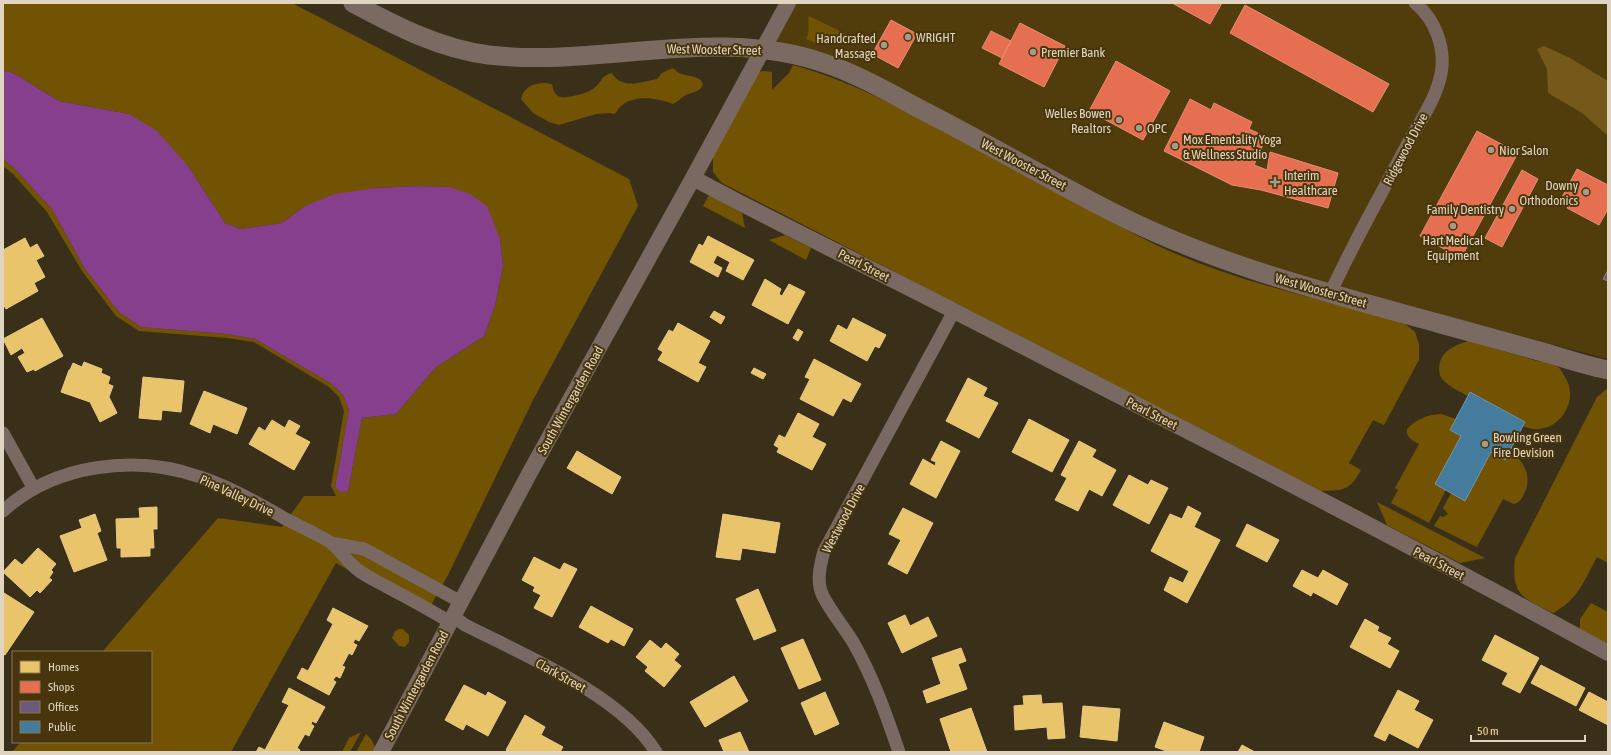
<svg xmlns="http://www.w3.org/2000/svg" width="1611" height="755" font-family="'Asap Condensed',sans-serif">
	<style>
		.built { fill: #513c0c }
		.green { fill: #725304 }
		.forest { fill: #74591b }
		.water { fill: #863f8c }
		.homes { fill: #e9c46a; stroke: #e6c984 }
		.shops { fill: #e76f51; stroke: #e58e72 }
		.offices { fill: #6d597a; stroke: #907e8f }
		.public { fill: #457b9d; stroke: #7496a8 }
		.lines { fill: none; stroke-linecap: round; stroke-linejoin: round }
		.minor { stroke: #796962; stroke-width: 13 }
		.tertiary { stroke: #796962; stroke-width: 16 }
		.secondary { stroke: #7b6a61; stroke-width: 19 }
		.poi-dot { fill: #a69b86; stroke: #48350c; stroke-width: 1.5 }
		.labels { text-anchor: middle; stroke-width: 4; stroke-linejoin: round; paint-order: stroke }
		.poi-label { font-size: 13px; fill: #e0d5c0; stroke: #48350c; text-anchor: start }
		.street-label { font-size: 13px; fill: #e0d5c0; stroke: #48350c }
	</style>
	<rect width="100%" height="100%" fill="#3a301a"/>
	<path class="built" d="M796,3H1608V359L1367,295L1236,258L1136,214L868,72L771,45Z"/>
	<path class="green" d="M3,3H292L629,179L638,206L533,400L448,575L426,614L336,563L231,752H12L21,742H151V652H102L218,518L282,527L304,496H336L331,486L344,411L339,397L329,387L254,342L227,338L139,331L116,316L82,271L47,212L13,174L3,166V159L16,170L52,209L85,269L119,312L141,327L227,334L255,339L332,384L343,395L349,410L335,487L348,491L362,418L396,414L435,368L484,336L495,306L503,266L500,239L449,187L419,186L375,188L305,206L282,223L241,229L225,223L188,166L129,114L59,101L15,74L3,70Z
		M809,16L846,34C834,47 821,46 806,39C811,29 807,25 809,16Z
		M793,65C851,81 905,110 958,139C1020,172 1083,208 1146,240C1227,281 1318,298 1404,323L1415,332L1419,344V360L1384,425L1373,420L1349,463L1361,470C1349,491 1345,490 1321,491L722,183L713,172V156L759,72L764,71L772,72V90L789,73Z
		M673,68C684,80 698,72 703,84C700,93 691,92 684,96C680,99 677,102 673,104C657,98 634,94 620,107C617,109 618,112 614,114L609,113L596,114L559,125L549,122L533,113L521,99C524,85 539,81 552,84C554,101 565,98 578,95C583,93 589,92 593,89C602,83 600,76 612,73C621,90 642,82 657,79L662,73Z
		M709,195L742,213L745,228L703,206Z
		M785,235L811,248L806,260L769,240Z
		M1469,341C1492,348 1515,354 1537,361C1543,362 1553,363 1558,367C1561,369 1563,374 1565,377C1582,404 1553,440 1523,426L1525,422L1471,392L1468,396C1459,391 1449,387 1442,379C1440,376 1439,372 1439,368C1440,351 1455,345 1469,341Z
		M1608,388V563L1597,557C1584,581 1578,600 1553,613C1523,598 1511,596 1515,558L1597,397Z
		M1441,414L1456,419L1450,430L1461,436L1435,484L1446,490L1429,523L1391,503L1398,490L1395,488L1419,444C1412,440 1406,438 1407,429C1417,419 1426,415 1441,414Z
		M1510,451C1524,461 1533,477 1524,494C1521,500 1520,502 1514,504L1503,499L1477,547L1434,526L1440,516L1443,517L1448,514L1443,508L1451,493L1465,500L1491,452L1505,460Z
		M1377,502L1485,558L1460,563L1387,525Z
		M1591,603L1608,612V645L1580,630V619Z
		M399,629H403L409,635V642L405,647L399,646L392,638L395,631Z
		M361,732L350,752H342L349,738Z
		M366,734L371,739L375,747L373,752H356Z"/>
	<path class="forest" d="M1544,46L1568,57L1608,81V133L1606,134L1582,113L1548,93L1547,69L1537,49Z"/>
	<path class="water" d="M3,70L15,74L59,101L129,114L157,131L188,166L225,223L241,229L282,223L305,206L335,194L375,188L419,186L449,187L470,194L487,206L500,239L503,266L495,306L484,336L435,368L396,414L362,418L348,491L341,492L335,487L349,410L343,395L332,384L255,339L227,334L141,327L119,312L85,269L52,209L16,170L3,159Z"/>
	<path class="homes" d="M708,236L754,260L743,280L726,271L730,262L717,255L713,263L722,268L718,277L690,262L699,244L703,246Z
		M25,238L30,248L37,244L44,256L36,260L45,277L34,283L38,291L6,309L3,304V253L5,252L3,250Z
		M765,279L781,289L779,294L782,296L789,284L805,292L788,324L752,305Z
		M714,311L725,317L721,324L710,317Z
		M42,318L63,356L35,371L34,369L27,372L18,357L25,353L22,348L11,355L3,339Z
		M853,318L886,335L879,348L875,346L867,361L830,341L838,325L847,330Z
		M678,323L710,341L698,363L706,367L698,382L658,360L663,352L658,349L669,330L673,332Z
		M798,329L803,332L798,341L793,338Z
		M814,359L861,384L851,402L843,398L833,416L800,399L810,379L805,377Z
		M84,362L102,369L101,373L110,377L108,384L113,386L109,397L117,413L100,422L90,402L61,392L69,370H70L73,363L82,367Z
		M754,368L766,374L763,379L751,373Z
		M143,377L184,381L181,412L162,410L161,420L139,418Z
		M968,378L987,388L983,396L998,403L979,438L946,421Z
		M204,391L247,408L237,434L213,424L210,433L190,424Z
		M798,413L819,424L812,437L826,444L812,470L777,452L779,448L774,445L779,435L785,438Z
		M1029,419L1069,440L1052,472L1012,452Z
		M272,420L285,428L289,420L300,426L295,434L310,442L294,470L249,444L259,427L265,431Z
		M941,441L960,451L936,498L910,484L923,459L935,466L936,462L931,460Z
		M1079,441L1096,450L1092,457L1116,470L1102,496L1089,489L1078,511L1055,500L1067,478L1061,475Z
		M577,451L621,477L612,494L567,468Z
		M1129,475L1148,485L1151,480L1168,488L1149,524L1113,505Z
		M1188,506L1201,513L1194,527L1220,540L1187,603L1164,590L1170,577L1183,583L1189,571L1151,551L1170,514L1182,519Z
		M157,507V529H153L154,548H150V556L121,557V548H117L116,519L140,518L139,508Z
		M903,508L933,523L907,574L888,564L901,540L889,534Z
		M95,514L101,531L97,533L107,560L74,572L60,536L82,528L79,520Z
		M723,514L780,523L775,553L742,548L740,560L716,557Z
		M1247,524L1279,540L1267,562L1236,546Z
		M38,548L56,564L51,570L53,572L49,578L52,580L40,593L37,590L30,597L3,572L15,559L22,565Z
		M534,557L560,570L564,563L577,569L552,617L534,608L541,595L533,591L535,587L522,580Z
		M1302,570L1318,578L1323,570L1348,584L1337,605L1313,592L1311,596L1293,586Z
		M758,589L776,631L754,640L736,599Z
		M4,593L34,612L5,655L3,654Z
		M591,606L633,629L624,646L611,639L608,643L579,627Z
		M333,608L368,626L359,641L355,639L353,643L357,645L352,655L349,653L342,666L345,667L340,678L336,676L333,680L336,682L329,695L297,678L302,668L308,671L333,624L327,620Z
		M905,615L910,626L928,617L937,636L902,653L888,623Z
		M1365,619L1379,627L1377,631L1391,638L1387,644L1399,651L1390,668L1350,647Z
		M1495,635L1539,658L1520,693L1502,684L1508,673L1482,660Z
		M803,639L821,680L799,689L781,648Z
		M650,640L661,649L666,643L679,654L674,660L681,666L664,687L645,671L648,667L636,657Z
		M961,648L966,661L958,664L967,689L927,703L923,691L941,684L932,658Z
		M1541,665L1585,688L1576,706L1531,683Z
		M734,676L748,701L705,727L690,702Z
		M464,685L486,696L488,692L506,702L488,736L466,724L463,730L445,720Z
		M289,688L325,707L316,723L312,721L311,724L314,726L309,736L305,734L297,748L300,750L299,752H256L259,747L265,750L289,705L282,702Z
		M1398,690L1419,701L1414,710L1433,720L1418,748L1389,733L1385,741L1374,736Z
		M825,692L839,724L815,735L801,703Z
		M1589,692L1608,702V725L1579,710Z
		M1041,695L1042,704L1062,703L1065,738L1048,739L1047,727L1015,730L1014,706L1024,705L1023,696Z
		M1083,706L1120,709L1117,741L1080,737Z
		M971,708L987,752H951L940,719Z
		M525,715L545,727L541,735L563,747L560,752H508L506,750Z
		M1164,722L1204,737L1199,752H1169L1155,747Z
		M740,732L749,752H724L719,740Z
		M1242,745L1255,752H1238Z"/>
	<path class="shops" d="M1172,3H1222L1210,24Z
		M1245,5L1389,84L1373,112L1230,33Z
		M891,20L917,34L898,68L872,54Z
		M1020,23L1065,46L1044,87L999,64Z
		M991,31L1011,41L1002,58L982,48Z
		M1116,61L1170,91L1143,140L1089,111Z
		M1190,99L1211,110L1214,103L1252,122L1249,129L1258,133L1257,136L1265,140L1254,165L1267,170L1270,152L1338,173L1328,208L1261,190L1232,185L1164,151Z
		M1477,131L1518,153L1461,258L1420,236Z
		M1577,169L1608,185V209L1599,225L1567,208L1570,203L1561,199Z
		M1522,170L1538,179L1502,247L1485,238Z"/>
	<path class="offices" d="M1608,270V281L1603,279Z"/>
	<path class="public" d="M1470,392L1525,422L1505,460L1491,452L1465,501L1435,484L1461,436L1450,430Z"/>
	<g class="lines">
		<path class="minor" d="M1330,294C1353,243 1381,195 1407,145C1419,123 1436,99 1441,74C1446,48 1435,19 1415,3
			M3,433L34,489
			M3,511C54,464 136,454 200,477C230,487 257,502 284,518C299,526 315,533 330,542C340,549 347,562 358,570C367,577 379,582 389,588C410,599 430,610 450,622
			M331,543L364,549L461,602
			M453,616L465,625C524,655 621,695 656,752
			M899,752C886,714 873,677 853,642C844,627 831,612 823,596C816,582 820,566 824,551L954,311"/>
		<path class="tertiary" d="M693,178C780,225 869,267 956,312C1174,424 1393,535 1608,653
			M381,752L529,474L693,178L788,3"/>
		<path class="secondary" d="M353,3C396,26 440,49 489,55C599,68 713,26 821,62C855,73 887,91 918,108C985,142 1051,181 1118,215C1220,266 1331,294 1441,324C1477,334 1513,344 1550,354C1569,360 1588,366 1608,370"/>
	</g>
	<g class="poi-dot">
		<circle cx="908" cy="37" r="4"/>
		<circle cx="884" cy="45" r="4"/>
		<circle cx="1033" cy="52" r="4"/>
		<circle cx="1119" cy="120" r="4"/>
		<circle cx="1139" cy="128" r="4"/>
		<circle cx="1175" cy="146" r="4"/>
		<circle cx="1491" cy="150" r="4"/>
		<path d="M1273 176h4v4h4v4h-4v4h-4v-4h-4v-4h4z"/>
		<circle cx="1586" cy="192" r="4"/>
		<circle cx="1512" cy="209" r="4"/>
		<circle cx="1453" cy="226" r="4"/>
		<circle cx="1485" cy="444" r="4"/>
	</g>
	<g class="labels">
		<g class="poi-label">
			<text x="916" y="42">WRIGHT</text>
			<text x="876" y="43" text-anchor="end">Handcrafted<tspan x="876" dy="15">Massage</tspan></text>
			<text x="1041" y="57">Premier Bank</text>
			<text x="1111" y="118" text-anchor="end">Welles Bowen<tspan x="1111" dy="15">Realtors</tspan></text>
			<text x="1147" y="133">OPC</text>
			<text x="1183" y="144">Mox Ementality Yoga<tspan x="1183" dy="15">&amp; Wellness Studio</tspan></text>
			<text x="1499" y="155">Nior Salon</text>
			<text x="1284" y="180">Interim<tspan x="1284" dy="15">Healthcare</tspan></text>
			<text x="1578" y="190" text-anchor="end">Downy<tspan x="1578" dy="15">Orthodonics</tspan></text>
			<text x="1504" y="214" text-anchor="end">Family Dentistry</text>
			<text x="1453" y="245" text-anchor="middle">Hart Medical<tspan x="1453" dy="15">Equipment</tspan></text>
			<text x="1493" y="442">Bowling Green<tspan x="1493" dy="15">Fire Devision</tspan></text>
		</g>
		<g class="street-label">
			<text transform="translate(714 49) rotate(1)" y="5">West Wooster Street</text>
			<text transform="translate(1405 149) rotate(-62)" y="5">Ridgewood Drive</text>
			<text transform="translate(1024 164) rotate(28)" y="5">West Wooster Street</text>
			<text transform="translate(864 265) rotate(27)" y="5">Pearl Street</text>
			<text transform="translate(1321 290) rotate(16)" y="5">West Wooster Street</text>
			<text transform="translate(570 400) rotate(-61)" y="5">South Wintergarden Road</text>
			<text transform="translate(1152 413) rotate(27)" y="5">Pearl Street</text>
			<text transform="translate(237 495) rotate(25)" y="5">Pine Valley Drive</text>
			<text transform="translate(843 518) rotate(-62)" y="5">Westwood Drive</text>
			<text transform="translate(1439 563) rotate(28)" y="5">Pearl Street</text>
			<text transform="translate(561 675) rotate(29)" y="5">Clark Street</text>
			<text transform="translate(416 685) rotate(-62)" y="5">South Wintergarden Road</text>
		</g>
	</g>
	<rect width="1611" height="755" fill="none" stroke="#e0d5c0" stroke-width="8"/>
	<rect x="12" y="651" width="140" height="92" fill="#48350c" stroke="#857554"/>
	<rect x="20" y="661" width="20" height="12" fill="#e9c46a" stroke="#857554"/>
	<text x="48" y="671" font-size="12" fill="#e0d5c0">Homes</text>
	<rect x="20" y="681" width="20" height="12" fill="#e76f51" stroke="#857554"/>
	<text x="48" y="691" font-size="12" fill="#e0d5c0">Shops</text>
	<rect x="20" y="701" width="20" height="12" fill="#6d597a" stroke="#857554"/>
	<text x="48" y="711" font-size="12" fill="#e0d5c0">Offices</text>
	<rect x="20" y="721" width="20" height="12" fill="#457b9d" stroke="#857554"/>
	<text x="48" y="731" font-size="12" fill="#e0d5c0">Public</text>
	<path d="M1471 735v6h114v-6" fill="none" stroke="#e0d5c0" stroke-width="2"/>
	<text x="1477" y="735" font-size="12" fill="#e0d5c0" stroke="#48350c" stroke-width="3" paint-order="stroke">50 m</text>
</svg>
